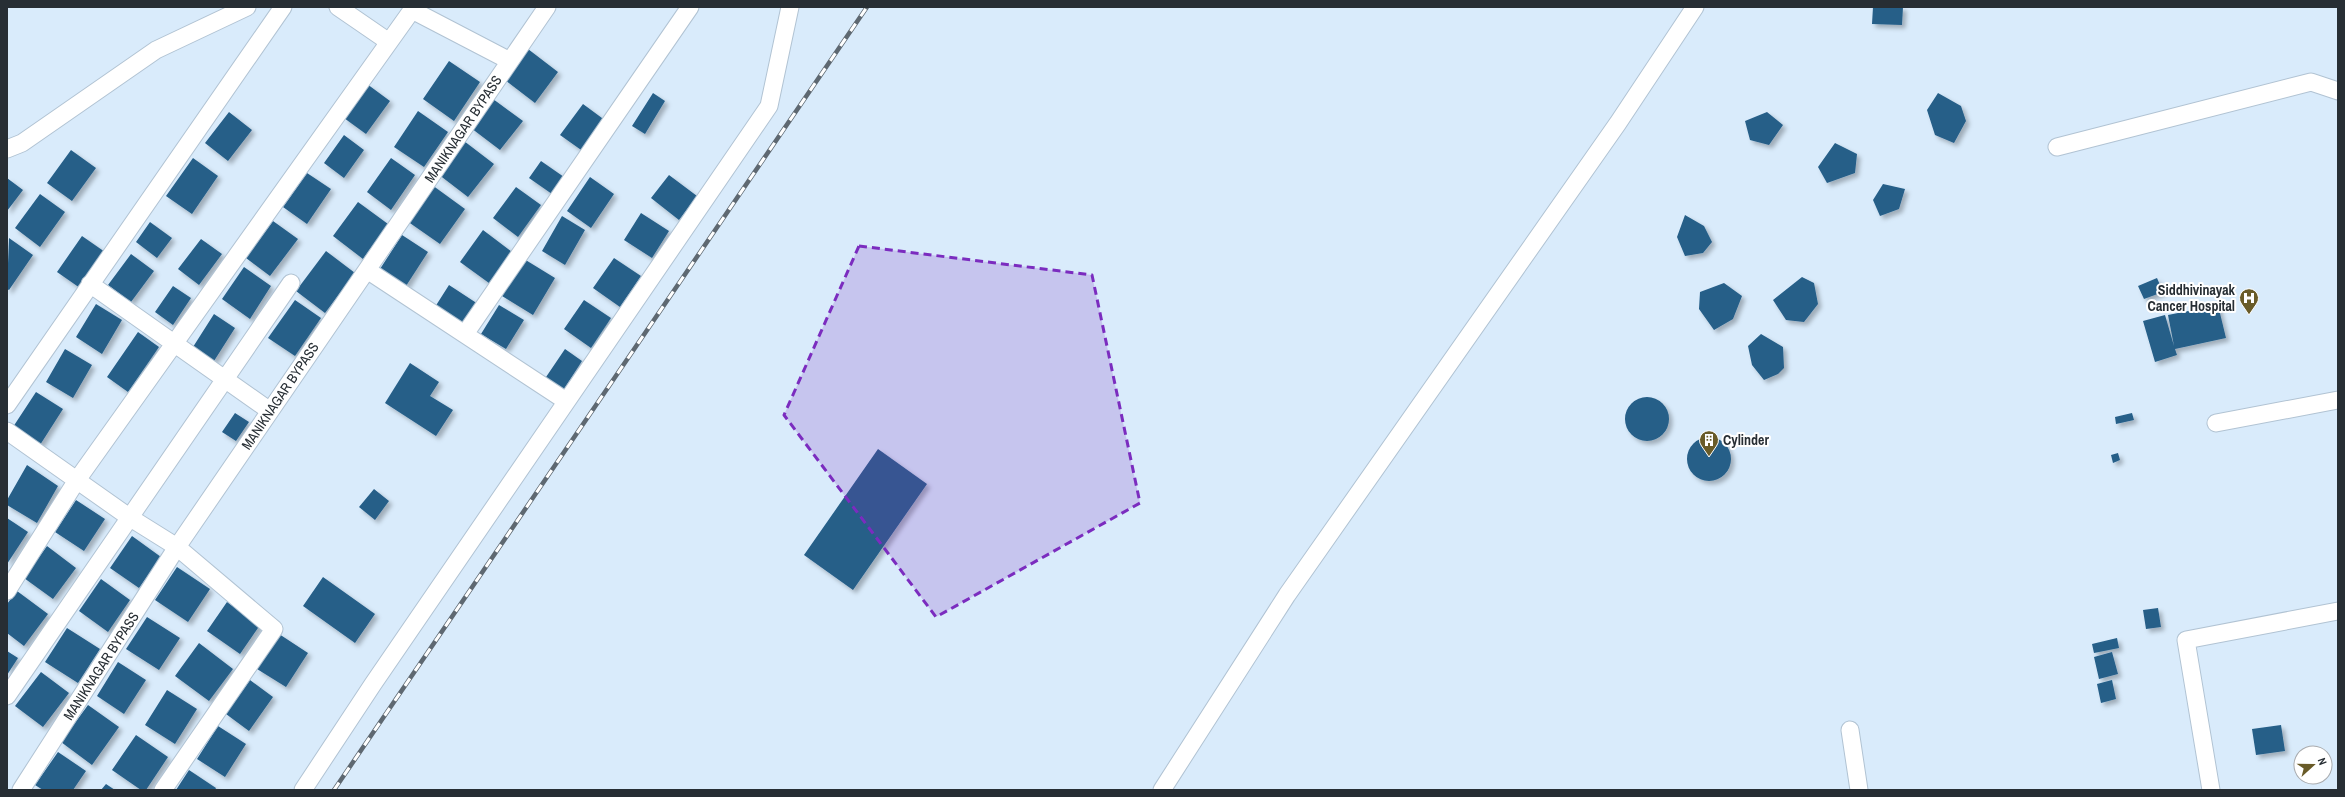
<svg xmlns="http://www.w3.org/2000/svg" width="2345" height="797" font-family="'Archivo Narrow',sans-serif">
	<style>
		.building { fill: #255e88; filter: url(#shadow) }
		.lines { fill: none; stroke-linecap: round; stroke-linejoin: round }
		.street-casing { stroke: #b1c3d3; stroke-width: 19 }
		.street { stroke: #fff; stroke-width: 17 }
		.rail-casing { stroke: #5e6871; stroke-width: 4.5 }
		.rail { stroke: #fff; stroke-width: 3; stroke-dasharray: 9; stroke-linecap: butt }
		.marked { fill: #7b2cbf; fill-opacity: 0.2; stroke: #7b2cbf; stroke-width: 3; stroke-dasharray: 8 5; stroke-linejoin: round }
		.labels { text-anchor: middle; stroke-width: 4; stroke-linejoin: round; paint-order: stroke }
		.street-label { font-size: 14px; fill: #272e34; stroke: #fff }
		.poi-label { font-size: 14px; font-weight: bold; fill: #272e34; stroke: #fff; text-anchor: end }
	</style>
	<defs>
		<filter id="shadow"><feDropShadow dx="3.5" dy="3.5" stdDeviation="2" flood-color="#0004"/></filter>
	</defs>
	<rect width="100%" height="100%" fill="#d9ebfb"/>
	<path class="building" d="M1873,7H1903L1902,25L1872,24Z
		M528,49L558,72L535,103L505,80Z
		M449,61L480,82L454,121L423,99Z
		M367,84L390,101L366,134L344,118Z
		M653,93L665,101L645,134L632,126Z
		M1938,93L1961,106L1966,121L1954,143L1935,135L1927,110Z
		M493,99L523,121L500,150L471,128Z
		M583,104L606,121L584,152L560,135Z
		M418,111L448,132L424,167L394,147Z
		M229,112L252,130L228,161L205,143Z
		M1767,112L1783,125L1769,145L1750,140L1745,121Z
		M344,135L364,150L344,178L324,163Z
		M464,141L494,164L468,197L438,174Z
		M1835,143L1857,154L1855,173L1827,183L1818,167Z
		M71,150L96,168L72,201L47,183Z
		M193,158L218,176L192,214L166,196Z
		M391,158L415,175L391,210L367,192Z
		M541,161L564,177L552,194L529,178Z
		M307,173L331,189L307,224L283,207Z
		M669,175L697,196L679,220L651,198Z
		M590,177L614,194L591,228L567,211Z
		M7,178L23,190L7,211Z
		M1883,184L1905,189L1899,209L1880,216L1873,200Z
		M432,185L465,209L440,244L407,221Z
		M516,187L541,205L518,237L493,218Z
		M40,194L65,212L40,247L15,228Z
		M358,202L388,224L363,259L333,236Z
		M641,213L669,231L652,258L624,240Z
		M1685,215L1704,226L1712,242L1703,253L1685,256L1677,237Z
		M562,216L585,230L565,265L542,251Z
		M273,221L298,239L270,276L246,258Z
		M150,222L172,238L157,258L136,242Z
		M483,230L512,252L489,283L460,262Z
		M402,235L428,252L406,286L380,269Z
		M82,236L105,252L80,288L57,272Z
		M9,238L33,255L9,290L7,289Z
		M201,239L222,254L199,285L178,269Z
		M326,251L355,273L325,313L296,291Z
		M131,254L154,271L131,302L108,285Z
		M614,258L641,276L620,307L593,288Z
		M524,259L555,278L533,315L502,296Z
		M244,267L271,286L250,319L222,299Z
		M1802,277L1814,283L1818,304L1804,322L1786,320L1773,300Z
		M2157,278L2163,292L2144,299L2138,286Z
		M1724,283L1742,296L1733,319L1714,330L1699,309L1700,292Z
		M449,285L478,304L464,326L435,307Z
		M173,286L191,298L173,325L155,312Z
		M295,300L321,318L295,356L268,338Z
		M584,300L611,318L591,348L564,329Z
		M96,304L122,320L102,354L76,337Z
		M499,305L524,320L506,349L481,334Z
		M2218,305L2226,338L2175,349L2177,355L2155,362L2143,321L2165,315L2174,346L2168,315Z
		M214,314L235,328L214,361L193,347Z
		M138,332L159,347L128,392L107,377Z
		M1761,334L1783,347L1784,368L1778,374L1764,380L1752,365L1748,346Z
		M65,349L92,365L73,398L46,382Z
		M565,349L582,361L562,392L544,380Z
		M410,363L439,382L430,396L453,410L436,436L385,403Z
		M36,392L63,409L40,445L13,427Z
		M1625 419a22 22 0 1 1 44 0a22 22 0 1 1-44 0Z
		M235,413L249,422L236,441L222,432Z
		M2132,413L2134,420L2116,424L2115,417Z
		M1687 459a22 22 0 1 1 44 0a22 22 0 1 1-44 0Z
		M878,449L927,484L853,590L804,555Z
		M2118,453L2120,460L2113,463L2111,455Z
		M27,465L58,486L37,523L7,505V500Z
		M374,489L389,501L375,520L359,507Z
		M76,500L105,519L84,551L55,532Z
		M7,518L28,532L7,564Z
		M132,536L161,557L139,588L110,568Z
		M47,546L76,568L53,599L24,578Z
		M177,567L210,589L188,622L155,600Z
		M323,577L375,614L355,643L303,606Z
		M101,579L130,600L108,632L79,611Z
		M17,591L48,614L24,646L7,633V604Z
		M227,602L260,625L240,654L207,631Z
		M2158,608L2161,627L2146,629L2143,610Z
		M147,617L180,638L159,670L126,649Z
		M67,628L100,649L78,683L45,662Z
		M279,634L308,653L286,687L257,669Z
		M2117,638L2119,648L2094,653L2092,644Z
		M199,643L233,669L209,701L175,676Z
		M7,651L18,658L7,675Z
		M2112,652L2118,674L2099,679L2094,657Z
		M118,662L146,680L124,714L97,696Z
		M41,672L69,693L43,727L15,706Z
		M250,680L273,697L249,731L226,714Z
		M2112,680L2116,699L2101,703L2097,684Z
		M167,690L197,709L175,744L145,725Z
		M88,705L119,727L92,765L61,742Z
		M2281,725L2285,751L2256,755L2252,729Z
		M218,726L246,744L225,777L197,759Z
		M136,735L168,757L146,790H141L112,770Z
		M58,752L86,771L73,790H43L35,785Z
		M189,770L216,788L215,790H176Z
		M106,784L115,790H101Z"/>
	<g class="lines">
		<g class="street-casing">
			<path id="street" d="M338,7L389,42
				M2057,147L2311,82L2338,91
				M7,149L22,143L156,50L247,7
				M367,270L566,401
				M90,284L270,411
				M465,334L690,7
				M7,405L283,7
				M2216,423L2338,400
				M7,431L129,517L177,547L274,629L163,790
				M7,591L77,480L412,10L510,61
				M7,696L291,283
				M1850,730L1859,790
				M21,790L177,547L547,7
				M303,790L373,684L769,106L790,7
				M1162,790L1287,595L1618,123L1695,7
				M2211,790L2186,640L2338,611"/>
		</g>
		<use href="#street" class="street"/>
		<g class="rail-casing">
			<path id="rail" d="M334,790L867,7"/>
		</g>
		<use href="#rail" class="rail"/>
	</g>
	<path class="marked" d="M859,246L1092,275L1140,503L936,617L784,415Z"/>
	<defs>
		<g id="hospital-pin" transform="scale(1)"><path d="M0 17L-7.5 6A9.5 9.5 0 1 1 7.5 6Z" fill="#695b28" stroke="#fff"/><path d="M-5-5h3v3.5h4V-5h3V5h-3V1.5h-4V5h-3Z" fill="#fff"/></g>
		<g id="building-pin" transform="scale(1)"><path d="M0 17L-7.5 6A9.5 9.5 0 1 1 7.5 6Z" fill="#695b28" stroke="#fff"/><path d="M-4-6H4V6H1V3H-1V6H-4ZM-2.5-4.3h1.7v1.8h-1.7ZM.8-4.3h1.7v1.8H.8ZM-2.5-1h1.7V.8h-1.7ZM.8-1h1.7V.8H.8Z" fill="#fff"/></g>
	</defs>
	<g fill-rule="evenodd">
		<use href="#hospital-pin" x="2249" y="298"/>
		<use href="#building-pin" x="1709" y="440"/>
	</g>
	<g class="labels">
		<g class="street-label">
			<text transform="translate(463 129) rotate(-56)" y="5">MANIKNAGAR BYPASS</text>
			<text transform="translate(280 396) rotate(-56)" y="5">MANIKNAGAR BYPASS</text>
			<text transform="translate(101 666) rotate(-57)" y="5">MANIKNAGAR BYPASS</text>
		</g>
		<g class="poi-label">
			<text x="2235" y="295">Siddhivinayak<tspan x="2235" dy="16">Cancer Hospital</tspan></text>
			<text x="1723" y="445" text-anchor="start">Cylinder</text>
		</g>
	</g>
	<rect width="2345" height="797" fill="none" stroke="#272e34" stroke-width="16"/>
	<g transform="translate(2313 765) rotate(69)"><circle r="19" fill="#ffffff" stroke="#a9abae"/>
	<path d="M0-3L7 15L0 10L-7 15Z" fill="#695b28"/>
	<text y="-6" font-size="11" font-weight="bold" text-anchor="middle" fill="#272e34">N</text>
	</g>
</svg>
